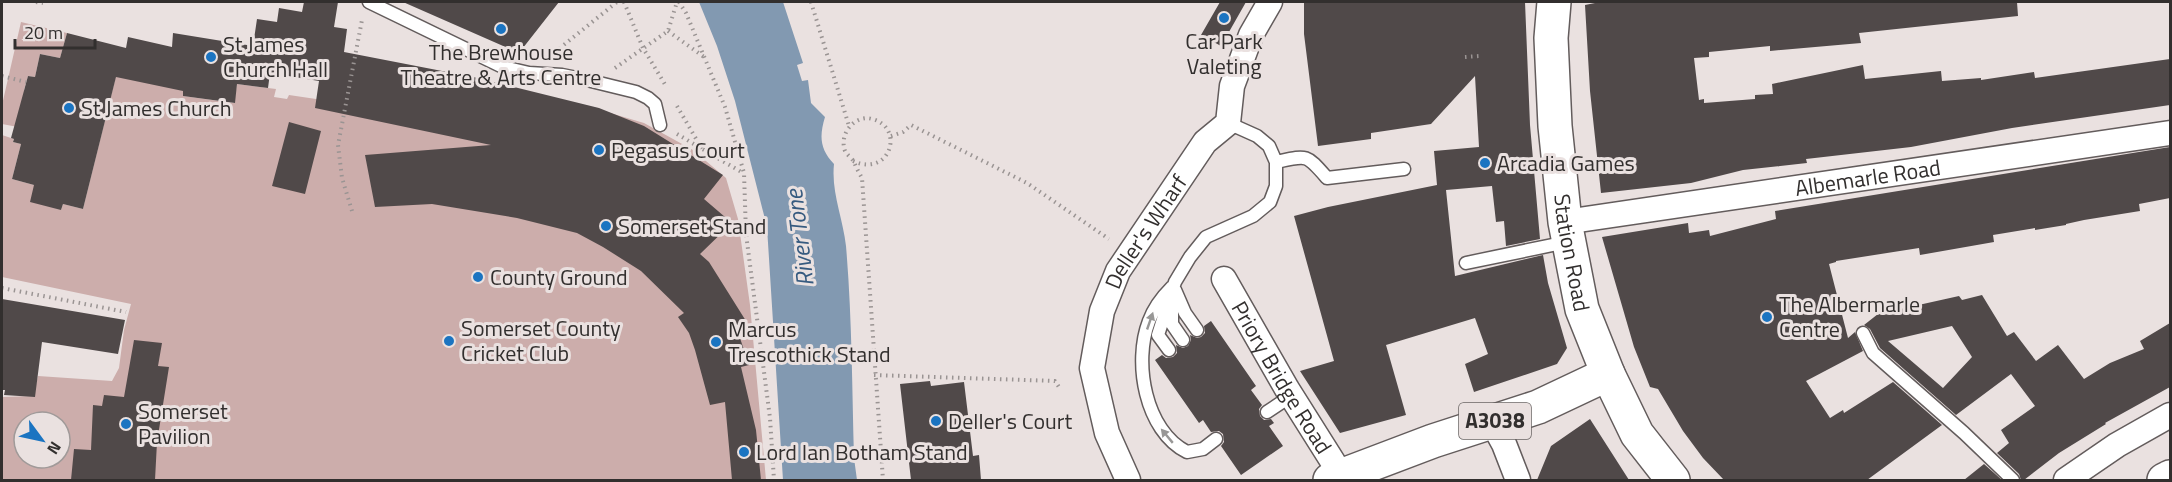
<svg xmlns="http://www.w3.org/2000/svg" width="2172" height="482" font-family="'Titillium Web',sans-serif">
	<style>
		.green { fill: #ccadab; fill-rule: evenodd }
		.water { fill: #8299b1 }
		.building { fill: #504949; fill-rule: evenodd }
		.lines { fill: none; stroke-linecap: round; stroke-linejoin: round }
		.service-casing { stroke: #635c5c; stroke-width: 15 }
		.minor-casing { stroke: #635c5c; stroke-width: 27 }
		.primary-casing { stroke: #635c5c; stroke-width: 36 }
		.path { stroke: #9a9493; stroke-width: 4; stroke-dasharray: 1.5 4.5; stroke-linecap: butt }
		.service { stroke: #fff; stroke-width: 12 }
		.minor { stroke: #fff; stroke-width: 24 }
		.primary { stroke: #fff; stroke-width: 33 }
		.oneway { fill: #989796 }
		.poi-dot { fill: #1b74c1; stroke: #eae1e0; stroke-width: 2 }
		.labels { text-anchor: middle; stroke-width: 6; stroke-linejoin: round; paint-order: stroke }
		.shield { fill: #eae1e0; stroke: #696463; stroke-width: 1.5 }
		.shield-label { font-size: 21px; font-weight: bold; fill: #322f2e }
		.poi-label { font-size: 22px; fill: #322f2e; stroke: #eae1e0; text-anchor: start }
		.street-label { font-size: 22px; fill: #322f2e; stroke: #eae1e0 }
		.water-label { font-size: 24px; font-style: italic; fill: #365a7f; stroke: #eae1e0 }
	</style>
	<rect width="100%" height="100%" fill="#eae1e0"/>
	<path class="green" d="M21,22L67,33L60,58L40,54L35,77L28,76L24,90L23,128L2,124V105Z
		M118,68L184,89L183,96L234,103L237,84L276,89L274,97L287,99L289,95L316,99L590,107L644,123L693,150L726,178L738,219L750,305L766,480H2V397L33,396L38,376L112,381L119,368L124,330L131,304L2,277V135L14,139L13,142L21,144L12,179L34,185L61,210L63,204L83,209ZM24,422H60V458H24Z"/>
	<path class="water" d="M699,2H783L803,63L797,65L802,81L808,80L811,103L825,117C819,137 820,149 834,164C831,192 843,218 846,246C852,316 852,387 854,458L857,480H783L767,227L735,101L717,46Z"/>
	<path class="building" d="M304,2H338L334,27L347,29L344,52L473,77L599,108L644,126L723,175L704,199L732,223L700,254L709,262L746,321L736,326L749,365L741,367L756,430L761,480H732L725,402L710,405L695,350L689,333L678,317L684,313L641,271L603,247L577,233L517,218L432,204L375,207L365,155L491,145L315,108L319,81L270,73L268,88L237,84L235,103L183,96V91L116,77L83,209L63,204L61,210L30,202L34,185L12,179L21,144L13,142L14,139L11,138L28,76L35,77L40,54L60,58L67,33L126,48L128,37L172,47L173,33L253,46L257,19L277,22L279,8L302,12Z
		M403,2H559L519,53Z
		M1220,2H1246L1221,46L1201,35Z
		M1304,2H1525L1530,125L1540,239L1506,246L1504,221L1496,222L1492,186L1446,190L1455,276L1543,255L1548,283L1567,348L1557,364L1474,392L1465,364L1488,354L1475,318L1386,345L1406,415L1340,433L1300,371L1334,361L1294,216L1328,207L1437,185L1434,151L1479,147L1475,76L1431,124L1371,133V139L1318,146L1304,34Z
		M1600,2H2017L2018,16L1859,33L1861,43L1770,51V46L1709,52V57L1694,58L1699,100L1704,99V103L1755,99V95L1773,94L1772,84L1863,65L1865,79L1941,71L1942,81L1981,78V80L2034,72L2035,78L2170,59V105L2012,128L1911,147L1806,159L1807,163L1743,170L1691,183L1601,193L1590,91L1585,5Z
		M289,122L321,131L305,194L272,186Z
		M2170,147V198L2139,204L2140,211L2084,220L2066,224V225L2035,230V228L1993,235L1994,242L1920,255L1919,248L1836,261V262L1829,264L1848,338L1855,332L1863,351L1806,381L1830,418L1843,410L1844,413L1893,382L1942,425L1867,480H1724L1703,458L1683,431L1658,389L1650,387L1634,347L1602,237L1688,223L1689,233L1709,230L1710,236L1776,219L1775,211Z
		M1982,295L2007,336L2014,332L2036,361L2058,345L2084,379L2110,363L2144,349L2140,341L2170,323V387L2105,423L2106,424L2059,453L2024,480H2021L2019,474L1997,453L2009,443L2001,430L2035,406L2011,374L1956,415L1880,348L1870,329L1864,325L1878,314L1959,296L1962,300ZM1952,326L1972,357L1943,388L1888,341Z
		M2,299L125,320L118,354L42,342L35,397L4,395L5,390H2Z
		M1211,321L1256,386L1251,390L1262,405L1259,409L1260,416L1264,420L1271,419L1274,423L1269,426L1283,446L1241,475L1221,446L1224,442L1223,434L1219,431L1211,432L1203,420L1199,423L1155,360L1162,355L1166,358L1173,357L1177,353L1176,345L1183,348L1188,346L1191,340L1190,335L1197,338L1201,337L1205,333L1204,326Z
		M134,340L162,343L158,366L169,367L157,442L155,480H71L74,449L91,450L93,405L102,406L104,395L124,397Z
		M930,381L931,386L964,382L973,456L979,455L981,480H911L900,384Z
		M1590,419L1629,480H1537L1551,446Z
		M1984,464L2002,480H1964Z"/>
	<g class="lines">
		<g class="service-casing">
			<path id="service" d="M369,2L503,67L529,73L562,75L587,80L636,92L648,98L655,104L660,125
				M1276,162C1308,155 1306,154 1327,178L1404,169
				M1466,263L1567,242
				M1172,287C1162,297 1154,307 1149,321C1133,362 1145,431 1187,452L1203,449L1216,439
				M1175,290L1185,313L1197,330
				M1172,302V324L1183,340
				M1863,333L1873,353L1964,433L2013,480
				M1169,350L1158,335L1175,282L1190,257L1206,237L1253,216L1270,202L1276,186V162L1269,146L1257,136L1228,123
				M1267,412L1291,396"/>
		</g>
		<g class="minor-casing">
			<g id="minor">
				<path id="s1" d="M1565,222L2170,133"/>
				<path id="s2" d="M1224,279L1287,389L1333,462L1338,477"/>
				<path d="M1492,422L1504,444L1518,480"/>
				<path id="s3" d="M1128,480L1107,433L1092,368L1102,311L1118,271L1205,142L1228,123L1232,86L1251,35L1270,2"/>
				<path d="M2066,480L2117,445L2170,415"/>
			</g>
		</g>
		<g class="primary-casing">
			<g id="primary">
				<path id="s4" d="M1554,2L1551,38L1555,126L1565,222L1582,309L1608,374L1637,434L1673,480"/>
				<path d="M1330,480L1433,441L1538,407L1608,374"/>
				<path d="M2164,480L2170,477"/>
			</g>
		</g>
		<path class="path" d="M36,2L43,3
			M624,2L643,48L666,86
			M679,2L686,13L725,107L744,173L746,234L770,418L774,480
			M811,2L849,126
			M668,31L704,57
			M550,56L617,2
			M1465,57L1480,56
			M615,68L668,31L677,2
			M2,76L26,82
			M677,106L702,149
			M677,134L743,173
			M891,136L903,132L911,125L1027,183L1109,239
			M853,161C891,178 905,127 872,119C866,117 860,119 855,122C846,128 841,140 845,151C847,155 852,158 854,162C856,167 859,173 862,178L883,480
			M352,211L342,178L338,145L362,20
			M2,288L126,312
			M874,375L1055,381L1061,390"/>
		<use href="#service" class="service"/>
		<use href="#minor" class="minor"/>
		<use href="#primary" class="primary"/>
	</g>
	<defs><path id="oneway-solid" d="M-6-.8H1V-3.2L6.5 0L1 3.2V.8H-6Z" transform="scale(1.5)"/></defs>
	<g class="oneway">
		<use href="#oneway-solid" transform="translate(1150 321) rotate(-71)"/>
		<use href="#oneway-solid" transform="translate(1167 436) rotate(-130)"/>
	</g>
	<g class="poi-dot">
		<circle cx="1224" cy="18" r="6"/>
		<circle cx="501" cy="29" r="6"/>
		<circle cx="211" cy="57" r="6"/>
		<circle cx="69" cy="108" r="6"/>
		<circle cx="599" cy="150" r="6"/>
		<circle cx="1485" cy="163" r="6"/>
		<circle cx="606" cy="226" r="6"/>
		<circle cx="478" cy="277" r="6"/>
		<circle cx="1767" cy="317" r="6"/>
		<circle cx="449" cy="341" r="6"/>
		<circle cx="716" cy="342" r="6"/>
		<circle cx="936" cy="421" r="6"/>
		<circle cx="126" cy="424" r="6"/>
		<circle cx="744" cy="452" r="6"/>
	</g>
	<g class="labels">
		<rect class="shield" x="1459" y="403" width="72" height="36" rx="4.5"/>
		<g class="shield-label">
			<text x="1495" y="428">A3038</text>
		</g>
		<g class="poi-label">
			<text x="1224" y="49" text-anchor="middle">Car Park<tspan x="1224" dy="25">Valeting</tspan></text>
			<text x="223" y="52">St James<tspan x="223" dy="25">Church Hall</tspan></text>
			<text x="501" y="60" text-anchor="middle">The Brewhouse<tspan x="501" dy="25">Theatre &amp; Arts Centre</tspan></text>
			<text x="81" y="116">St James Church</text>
			<text x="611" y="158">Pegasus Court</text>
			<text x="1497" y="171">Arcadia Games</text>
			<text x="618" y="234">Somerset Stand</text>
			<text x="490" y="285">County Ground</text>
			<text x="1779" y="312">The Albermarle<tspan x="1779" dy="25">Centre</tspan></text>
			<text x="461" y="336">Somerset County<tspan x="461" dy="25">Cricket Club</tspan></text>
			<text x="728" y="337">Marcus<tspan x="728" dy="25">Trescothick Stand</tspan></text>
			<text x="138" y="419">Somerset<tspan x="138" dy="25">Pavilion</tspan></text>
			<text x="948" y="429">Deller's Court</text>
			<text x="756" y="460">Lord Ian Botham Stand</text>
		</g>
		<g class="street-label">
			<text dy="8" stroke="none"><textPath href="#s1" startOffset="306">Albemarle Road</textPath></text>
			<text dy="8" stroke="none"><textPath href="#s3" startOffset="267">Deller's Wharf</textPath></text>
			<text dy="8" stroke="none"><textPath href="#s4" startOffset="252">Station Road</textPath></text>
			<text dy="8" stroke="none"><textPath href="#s2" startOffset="114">Priory Bridge Road</textPath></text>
		</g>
		<g class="water-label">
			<text transform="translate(800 238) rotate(-97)" y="8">River Tone</text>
		</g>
	</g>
	<rect width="2172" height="482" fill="none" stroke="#322f2e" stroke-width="6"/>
	<g transform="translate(42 440) rotate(123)"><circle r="28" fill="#eae1e0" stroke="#a09a99" stroke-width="1.5"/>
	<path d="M0-4.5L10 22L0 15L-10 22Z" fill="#1b74c1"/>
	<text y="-9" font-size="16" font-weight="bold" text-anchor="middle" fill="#322f2e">N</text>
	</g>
	<path d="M15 39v9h80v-9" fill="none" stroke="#322f2e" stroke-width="3"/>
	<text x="24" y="39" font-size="18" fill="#322f2e" stroke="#eae1e0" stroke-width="4.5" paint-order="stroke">20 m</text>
</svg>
